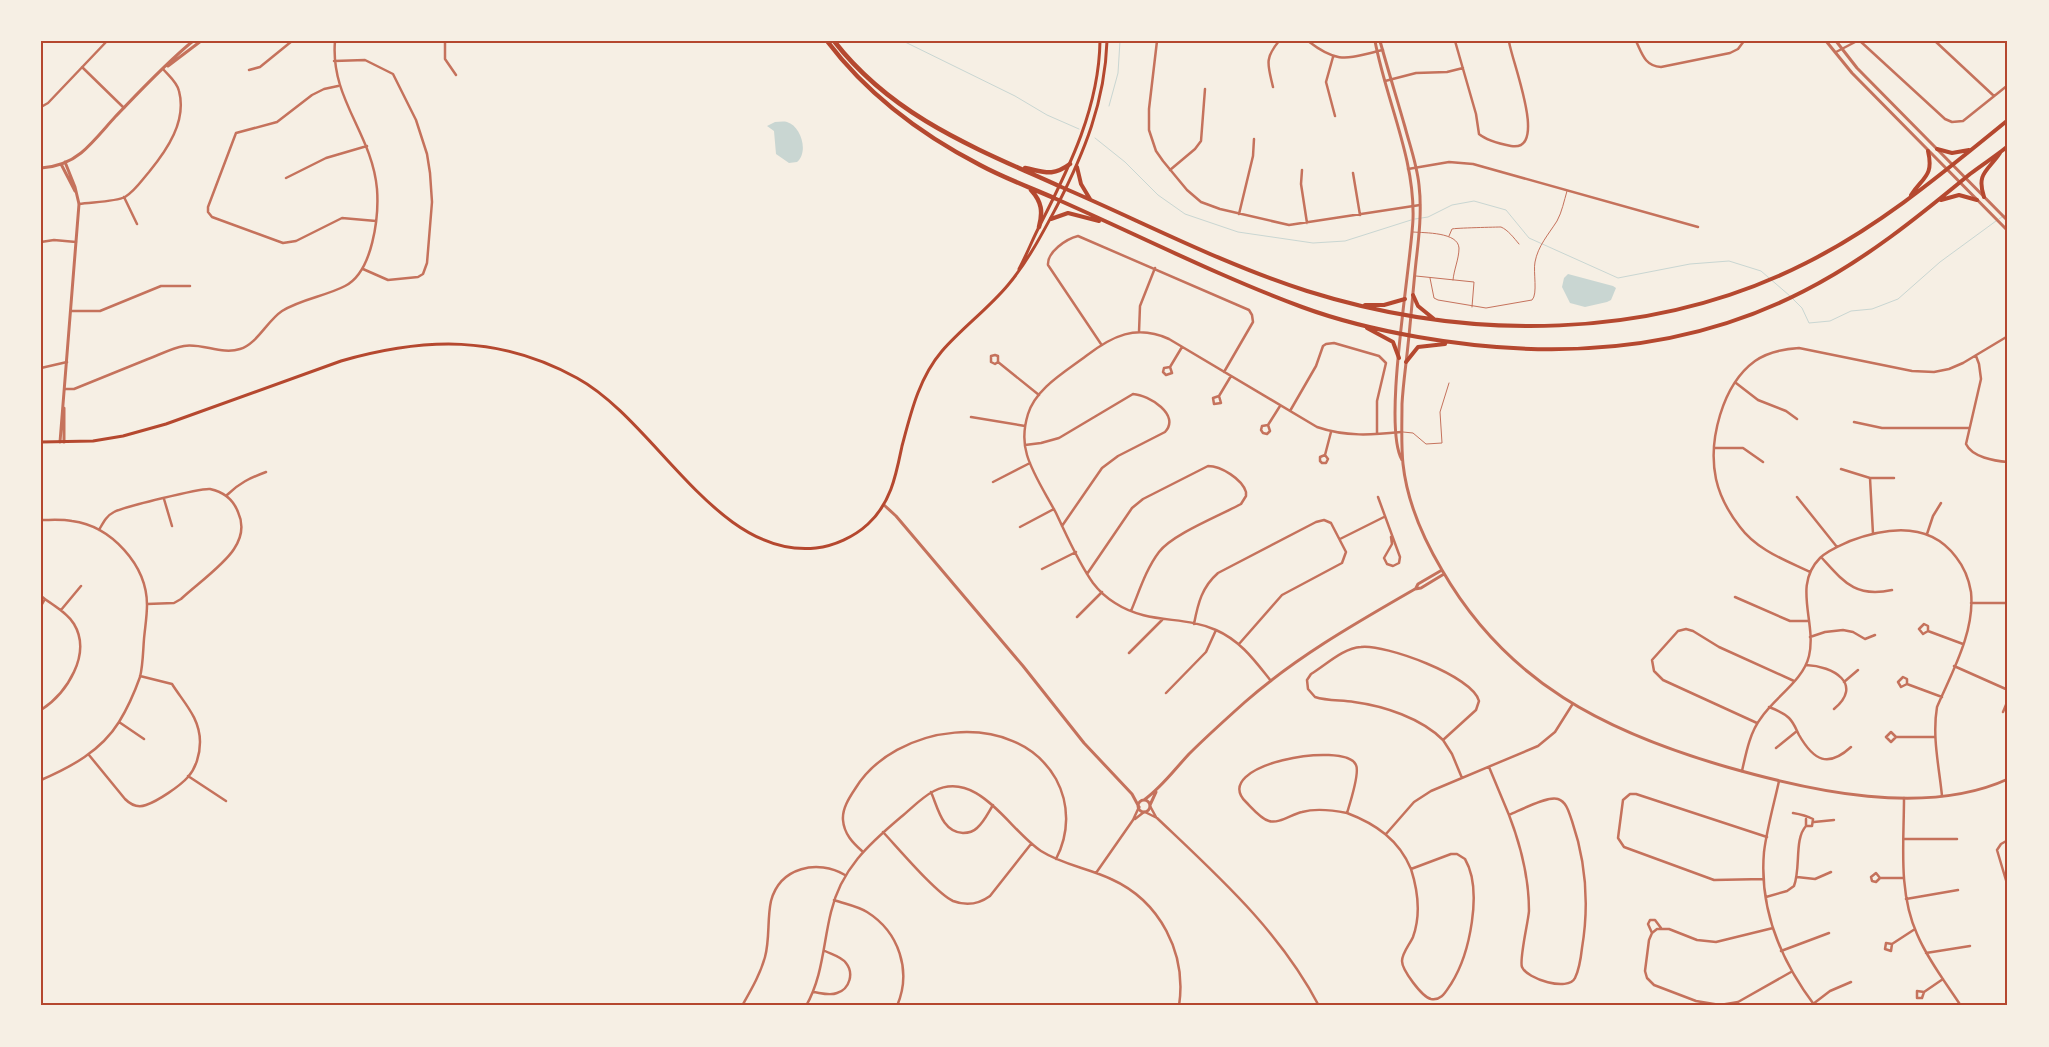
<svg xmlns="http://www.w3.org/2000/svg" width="2049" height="1047" font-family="'Source Sans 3',sans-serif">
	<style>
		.water { fill: #c9d6d2 }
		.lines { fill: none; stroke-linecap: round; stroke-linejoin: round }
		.stream { stroke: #c9d6d2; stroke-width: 1 }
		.service { stroke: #c5725c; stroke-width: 1 }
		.minor { stroke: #c5725c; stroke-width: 2.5 }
		.tertiary { stroke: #c5725c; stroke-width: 3 }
		.secondary { stroke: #b5482f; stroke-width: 3 }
		.trunk { stroke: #b5482f; stroke-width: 4 }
		.motorway { stroke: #b5482f; stroke-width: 4.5 }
		.neatline { fill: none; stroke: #b5482f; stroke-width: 2 }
	</style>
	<rect width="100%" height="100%" fill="#f6efe4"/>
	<path class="water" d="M775,122C779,122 783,121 787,122C801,126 809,152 797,162L789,163L776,154L774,131L767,126Z
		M1568,274L1613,286L1616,288L1611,300L1607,302L1585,307L1570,303L1562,287L1564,278Z"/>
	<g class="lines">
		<path class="stream" d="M903,41L1015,96L1047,115L1079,129
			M1109,106L1118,73L1120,41
			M1095,138L1125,162L1158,195L1185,214L1238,232L1313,243L1345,241L1411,220
			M1415,219L1428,217L1452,205L1474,201L1506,210L1529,238L1618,278L1690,264L1729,261L1761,271L1790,296
			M1999,219L2008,213
			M1793,299L1802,308L1809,323L1830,321L1851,311L1872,309L1898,299L1940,262L1996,221"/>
		<path class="service" d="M1413,232C1425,233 1458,232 1459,248C1459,259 1454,269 1453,280
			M1449,236L1452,229C1454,228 1498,227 1501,227C1508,230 1514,238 1519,244
			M1416,276L1474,282L1472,307
			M1430,278L1434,298L1438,300L1486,308L1532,300C1538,294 1533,272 1535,262C1538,246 1548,235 1557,221C1562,212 1564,201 1567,191
			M1403,432L1413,433L1426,444L1442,443L1440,412L1449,383"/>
		<path class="minor" d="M445,41V59L456,75
			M1157,41L1149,109V130L1156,151L1163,161L1187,190L1201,202L1220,209L1289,225L1420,205
			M1308,41C1339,65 1347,58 1383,50
			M1455,41L1476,114L1479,134C1487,141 1501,144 1511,146C1550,153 1510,57 1509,41
			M1636,41C1642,54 1645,66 1661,67L1730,53L1738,49L1744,41
			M1860,41L1945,119L1952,122L1963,121L2008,85
			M1935,41L1994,96
			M1836,52L1857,41
			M1333,57L1326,82L1335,116
			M334,61L365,60L393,74L416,120L427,154L430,173L432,202L427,263L423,274L418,277L388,280L363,269
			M82,67L124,108
			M249,70L260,67L292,41
			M1385,81L1416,73L1447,72L1463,68
			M338,86L324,89L312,95L277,122L236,133L208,207V212L212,217L283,243L296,241L342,218L376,221
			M1273,87C1268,65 1264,59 1279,41
			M41,107L48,103L107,41
			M1408,169L1449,162L1473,164L1698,227
			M1170,170L1195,149L1201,141L1205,89
			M1302,170L1301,184L1307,223
			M1353,173L1360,215
			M286,178L326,158L367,146
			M124,197L137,224
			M79,204C91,202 115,202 125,197C135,191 142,180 149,172C167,150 187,121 179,91C177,82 169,76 163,69
			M1239,214L1253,156L1254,139
			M41,242L54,240L76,242
			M71,311H100L161,286H190
			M1139,332L1140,306L1155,268
			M1101,344L1048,265C1047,252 1066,239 1078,236L1249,310L1252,315L1253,322L1224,372
			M1976,356L1979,364L1981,379L1966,444C1972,457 1994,461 2008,462
			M998,362V356L995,355L991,356V362L995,364L998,362L1039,395
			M1170,367L1164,368L1163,372L1166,375L1172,373L1170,367L1182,347
			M41,368L67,362
			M1736,383L1758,400L1786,411L1797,419
			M65,389H74C99,379 123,369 148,359C159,355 172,348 184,346C202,343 222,355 240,349C257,344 267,321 282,311C301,299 326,296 345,286C373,272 379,216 377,189C372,133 330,99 335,41
			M1219,396L1213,398L1214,404L1221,403L1219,396L1231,376
			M1290,411L1316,366L1323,346L1326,344L1334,343L1379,356L1386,363L1377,401V434
			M971,417L1025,426
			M1854,422L1882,428H1969
			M1268,425L1262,426L1261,430L1263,433L1267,434L1270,431L1268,425L1280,406
			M1025,445L1041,443L1059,438L1133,394C1149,395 1181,415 1165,432L1118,456L1102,468L1062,526
			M1714,448H1743L1763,462
			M1325,455L1320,457V461L1322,463H1326L1328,459L1325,455L1331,432
			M1841,469L1870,478H1894
			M1870,478L1873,534
			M993,482L1030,463
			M227,495C239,483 250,478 266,472
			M1378,497L1400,557L1399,563L1393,566L1387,564L1384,558L1392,544L1391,537
			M1797,497L1837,547
			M164,499L172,526
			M41,520C51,520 62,519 72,521C111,526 147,565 147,605C147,616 145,628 144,639C143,651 143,665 140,677C135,691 127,709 119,722C101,751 71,767 41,780
			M1020,527L1054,509
			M99,530C103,523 106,516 114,512C123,507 201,488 210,489C224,492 233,499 238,512C244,525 242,537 234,549C224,565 196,585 181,599L174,603L147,604
			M1927,534L1933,516L1941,503
			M1340,539L1384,517
			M1821,557C1844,582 1855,598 1892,590
			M1042,569L1076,552
			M1810,572C1785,560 1757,550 1740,527C1729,513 1720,497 1716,479C1708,441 1722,385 1755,361C1768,352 1783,349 1799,348L1912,371L1934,372L1949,369L1963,363L2008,336
			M1087,574L1132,508L1143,499L1208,466C1221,466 1242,479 1246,492V496L1241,504C1219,516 1173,534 1159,552C1146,569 1139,592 1131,611
			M41,596C52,605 67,612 74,624C92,654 67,693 41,710
			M1735,597L1790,621H1809
			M1971,603H2008
			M41,606L45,599
			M61,610L81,586
			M1077,617L1102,592
			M1194,624C1198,603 1202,587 1218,573L1316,522L1324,520L1331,523L1346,552L1342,563L1282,595L1239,644
			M1928,631V626L1924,624L1919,629L1923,634L1928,631L1963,644
			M1810,637L1825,632L1843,630L1853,632L1865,639L1875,635
			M1129,653L1162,620
			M1806,665C1833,666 1864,684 1834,709
			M1954,666L2008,690
			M1271,681C1255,661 1241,641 1216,630C1183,615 1149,625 1115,603C1107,598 1099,591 1093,583C1078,562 1067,536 1056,513C1046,494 1033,475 1027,455C1023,442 1024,427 1028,414C1036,388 1065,372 1086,356C1112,336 1136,324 1169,339L1317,427C1346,437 1372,435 1401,432
			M1844,682L1858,670
			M1907,684V679L1903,677L1898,682L1901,687L1907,684L1942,697
			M1166,693L1206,652L1216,630
			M1769,707C1777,710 1784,713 1789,718C1794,723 1796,729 1799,735C1814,761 1828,768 1851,747
			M2003,712L2008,700
			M119,722L144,739
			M1757,723L1663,680L1654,671L1652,660L1678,631L1686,629L1693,631L1719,647L1794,681
			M1896,737L1891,742L1886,737L1891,732L1896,737H1935
			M1443,740C1421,718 1384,706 1354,702C1341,700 1327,701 1315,697L1308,689L1307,680L1311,674C1326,665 1343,648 1361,647C1385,644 1473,676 1479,701L1476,710L1443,740L1452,754L1462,778
			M1776,748L1797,731
			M89,755L125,799C131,805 138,808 146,805C158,801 180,786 188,777C196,768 200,754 200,742C200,718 184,703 172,684L140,676
			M1489,767L1509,815C1519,811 1548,795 1558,799C1567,802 1569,813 1572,821C1586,862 1589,906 1582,948C1581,957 1579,970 1575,978C1568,992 1527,979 1522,967C1519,960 1528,923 1529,911C1529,877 1521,846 1509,815
			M1742,771C1746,753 1750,732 1761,718C1775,697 1803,681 1809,656C1817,622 1792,586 1820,558C1828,550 1839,546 1850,541C1887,527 1930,522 1956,557C1964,567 1969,580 1971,592C1975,632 1952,672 1937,707C1932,737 1939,766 1942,796
			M188,776L226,801
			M1779,781C1774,804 1767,828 1764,852C1759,909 1781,961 1815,1006
			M931,792C938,808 942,832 963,833C968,833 973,832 977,828C984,822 988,813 993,805
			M1904,798C1904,843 1898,892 1917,934C1928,960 1946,983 1961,1006
			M1150,806L1156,817
			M1145,812L1157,818C1217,875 1280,931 1319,1006
			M1347,813C1332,810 1316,808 1302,812C1292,814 1279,824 1269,821C1261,819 1252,808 1246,802C1208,765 1345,740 1356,765C1360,773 1350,803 1347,813C1376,824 1399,840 1411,869L1451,854H1457L1465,859C1483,890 1470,954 1451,984C1446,991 1442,1001 1431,999C1422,997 1402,970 1402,961C1402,953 1410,944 1413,937C1421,915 1418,891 1411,869
			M1793,813C1799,814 1809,817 1813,819L1812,826H1806V819
			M1135,819L1144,812
			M1814,822L1834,820
			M883,832C898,848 936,893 953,901C966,906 979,904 990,896L1031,844
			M1386,834L1414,802L1431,791L1538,746L1555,732L1572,705
			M1904,839H1957
			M2008,840L2001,844L1997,850L2008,887
			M862,851C853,843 844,834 843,820C842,809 849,798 855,789C894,724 1015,707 1056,779C1070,805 1069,834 1056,859
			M1096,873L1133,820L1139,807
			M1797,877L1815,879L1831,872
			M1880,878L1876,882L1872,881L1871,877L1876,873L1880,878H1904
			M1764,879L1714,880L1624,847L1618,838L1623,800L1630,794H1636L1767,837
			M1766,897L1787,891L1794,886C1801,868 1794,839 1806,826
			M1906,899L1958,890
			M834,900C845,904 857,906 867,912C899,932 912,971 897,1006
			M1773,928L1716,942L1697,940L1669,929H1657L1652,933L1649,940L1645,971L1647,978L1654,985L1696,1001L1720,1005L1738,1002L1791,972
			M1652,933L1648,924L1650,920H1655L1661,928
			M1892,944L1891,951L1885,949L1886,943L1892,944L1915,929
			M1781,951L1829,933
			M1926,953L1970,946
			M813,992C821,993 830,996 837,993C850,989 854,973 846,963C842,957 831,954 825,951
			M1924,992L1922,998H1917V991L1924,992L1943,979
			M1813,1004L1830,991L1851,982
			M742,1006C751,990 760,975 765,957C770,939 767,919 771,901C780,867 818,859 845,875
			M806,1006C823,976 823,944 831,912C841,869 869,844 901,817C912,808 922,797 934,791C978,769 1009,830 1041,851C1063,865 1088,868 1111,879C1160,901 1187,953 1179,1006"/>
		<path class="tertiary" d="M1375,41C1386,100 1415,158 1413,219C1411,267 1382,426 1402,460
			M1380,41C1388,70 1397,99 1405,127C1410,146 1417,165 1419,185C1422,210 1419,237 1416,262C1413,290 1411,318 1408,345C1406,365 1403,385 1402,404C1402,424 1401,445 1403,464C1407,501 1423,538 1442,570C1507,683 1606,732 1727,767C1811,791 1925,817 2008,779
			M1826,41L1852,73L2008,231
			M1836,41L1857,68L2008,221
			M168,66L201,41
			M61,164L75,191
			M41,168C55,167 70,162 81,153C93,143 104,129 115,117C140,91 165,64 193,41
			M64,408V442
			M60,442L79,204L75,187L65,162
			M884,505L896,516L1023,666L1084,743L1132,794L1139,807
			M1416,588L1418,584L1442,570
			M1144,800C1162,787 1174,770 1189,754C1207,736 1226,719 1245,702C1296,657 1356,623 1415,589L1421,588L1444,574
			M1138 806a6 6 0 1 1 12 0a6 6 0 1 1-12 0Z
			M1150,805L1156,792"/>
		<path class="secondary" d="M1019,269C1027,254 1033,238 1041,223C1070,166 1099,107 1100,41
			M41,442L93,441L123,436L166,424L341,361C425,337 499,335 577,378C656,421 717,559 816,548C834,546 854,537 868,524C891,503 896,475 902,446C911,412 919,378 942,351C963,327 988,309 1008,285C1028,261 1042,234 1057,206C1084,153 1105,102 1107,41"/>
		<path class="trunk" d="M1937,149L1952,153L1969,150
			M1077,167L1081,184L1090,199
			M1059,186C1141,221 1222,264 1307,291C1469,342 1652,341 1806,263C1880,226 1944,172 2008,120
			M1911,195C1923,177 1934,176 1928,151
			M1984,197C1976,173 1988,171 2000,153
			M1054,198C1136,234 1218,276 1302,307C1340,321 1378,330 1418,337C1549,360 1684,353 1804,291C1865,260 1918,217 1970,174C1983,164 1996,156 2008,146
			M1941,200L1959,195L1977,200
			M1051,219L1068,213L1099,221
			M1413,295L1418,306L1434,319
			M1365,305H1384L1405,299
			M1367,328L1393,342L1399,358
			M1406,362L1418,347L1445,344"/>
		<path class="motorway" d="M827,41C867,94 922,135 980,165C1004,178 1029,187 1054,198
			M834,41C893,117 975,148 1059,186
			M1025,168C1045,172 1052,177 1070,164
			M1031,190C1042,202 1043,212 1039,227"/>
	</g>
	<rect width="2049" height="1047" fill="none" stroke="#f6efe4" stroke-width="85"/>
	<rect x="42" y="42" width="1964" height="962" class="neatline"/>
</svg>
